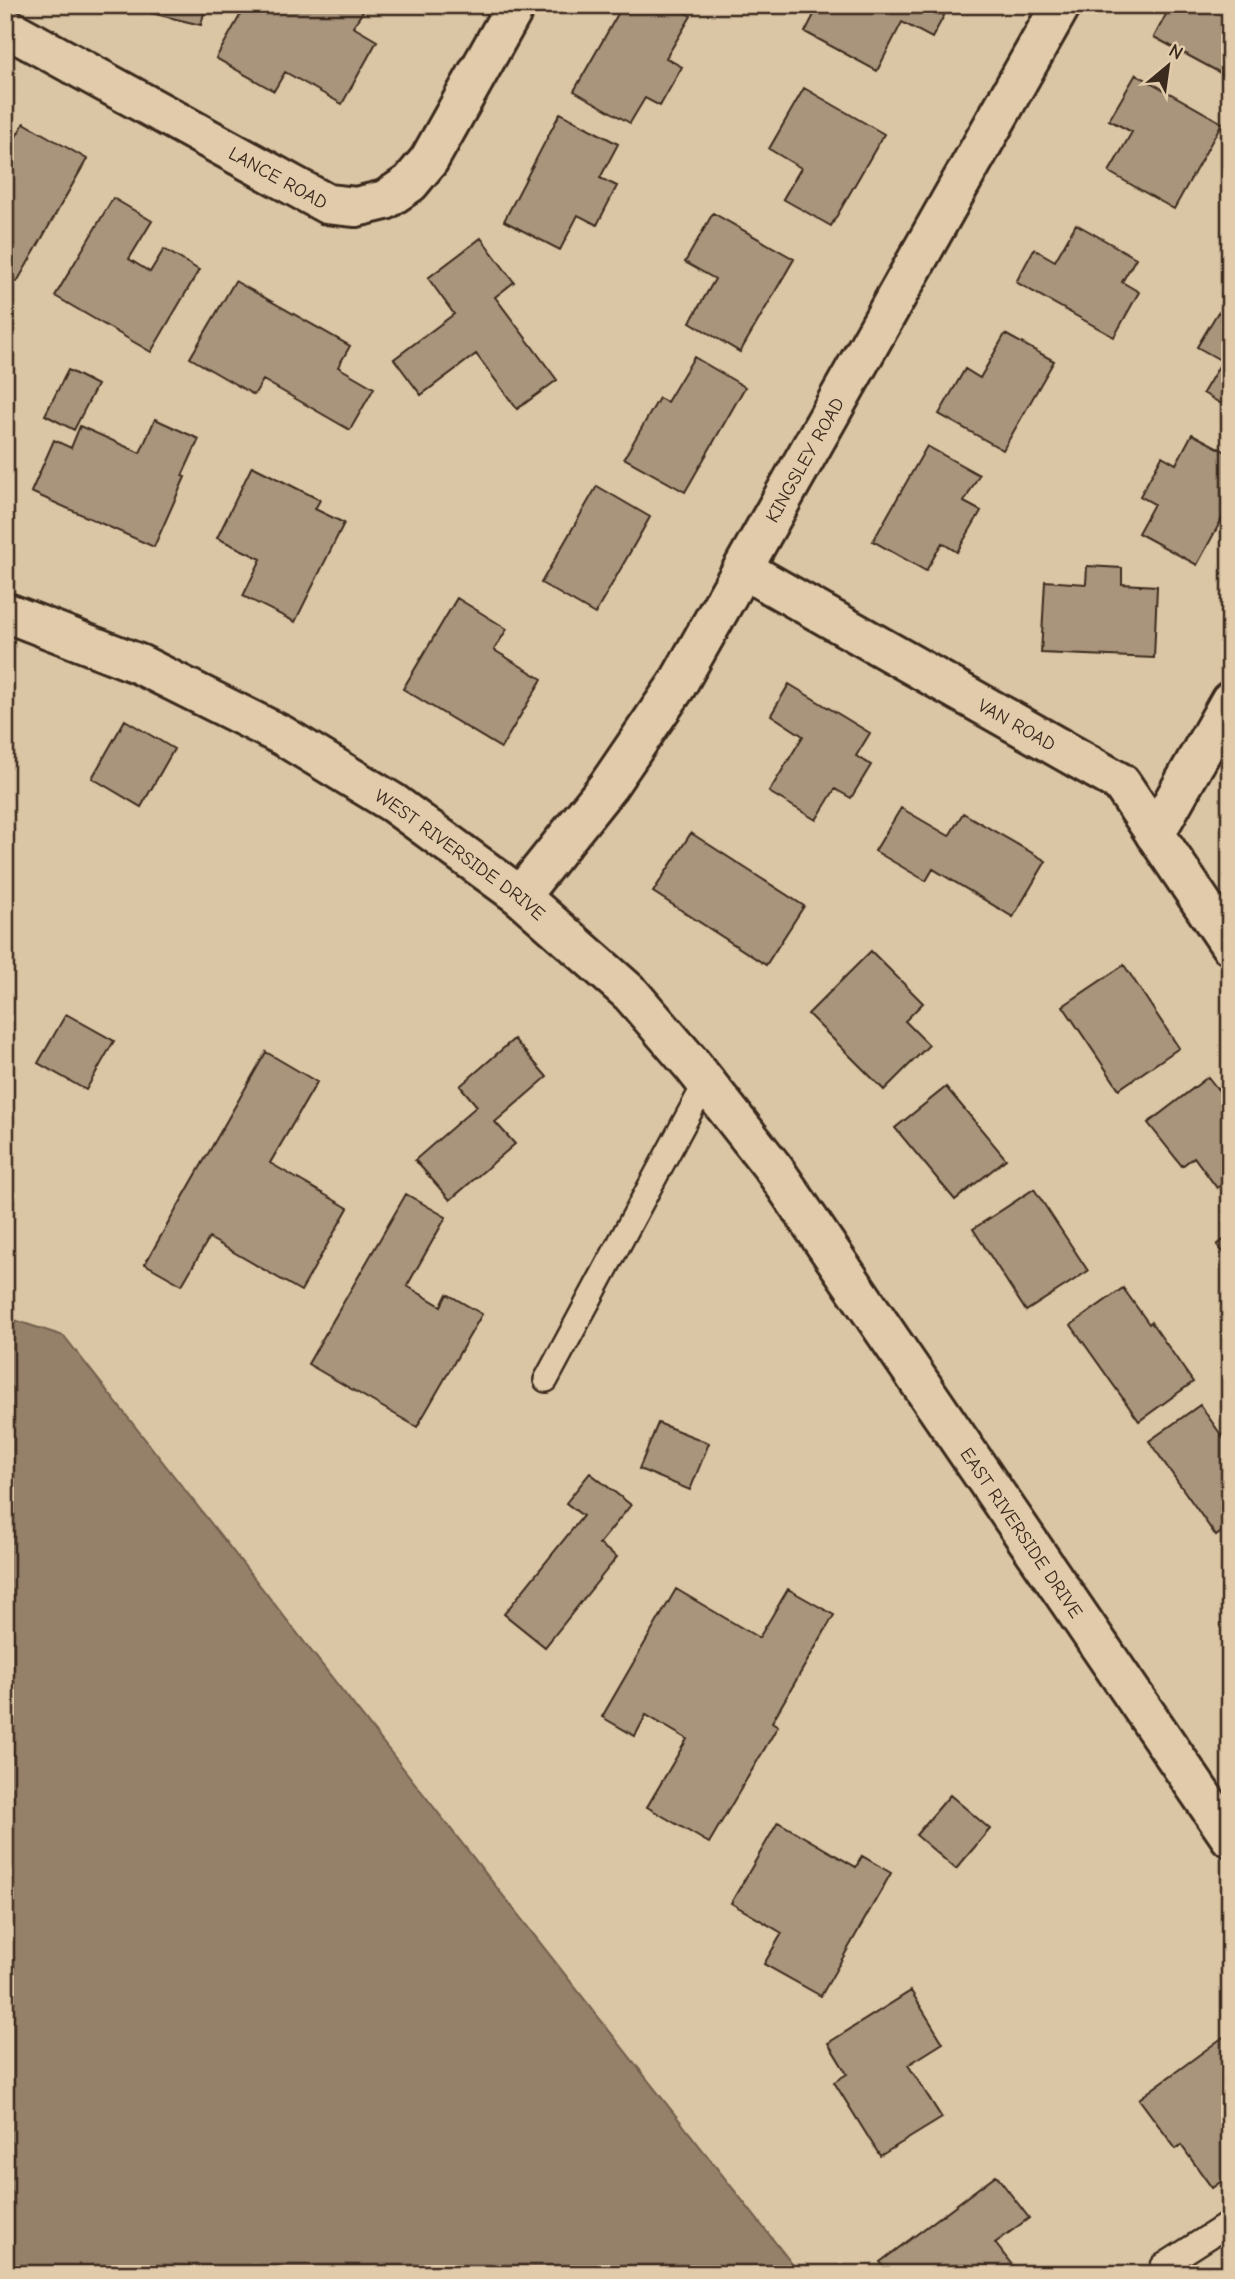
<svg xmlns="http://www.w3.org/2000/svg" width="1235" height="2279" font-family="'Comic Neue',sans-serif">
	<style>
		.water { fill: #95816a; stroke: #715e4c; stroke-width: 2 }
		.building { fill: #a9957b; stroke: #3b2a1e; stroke-width: 2 }
		.lines { fill: none; stroke-linecap: round; stroke-linejoin: round }
		.lane-casing { stroke: #3b2a1e; stroke-width: 28 }
		.street-casing { stroke: #3b2a1e; stroke-width: 44 }
		.secondary-casing { stroke: #3b2a1e; stroke-width: 44 }
		.lane { stroke: #e1cbaa; stroke-width: 23 }
		.street { stroke: #e1cbaa; stroke-width: 38 }
		.secondary { stroke: #e1cbaa; stroke-width: 38 }
		.labels { text-anchor: middle; stroke-width: 7; stroke-linejoin: round; paint-order: stroke }
		.street-label { font-size: 19px; fill: #3b2a1e; stroke: #e1cbaa }
	</style>
	<rect width="100%" height="100%" fill="#dac5a4"/>
	<filter id="ink" filterUnits="userSpaceOnUse"><feTurbulence type="fractalNoise" baseFrequency=".0143" numOctaves="2"/><feDisplacementMap in="SourceGraphic" scale="14" xChannelSelector="R" yChannelSelector="G"/><feConvolveMatrix kernelMatrix="1 2 1 2 8 2 1 2 1" color-interpolation-filters="sRGB"/></filter>
	<g filter="url(#ink)">
		<path class="water" d="M5,1317L64,1336L800,2274H5Z"/>
		<path class="building" d="M126,5H206L201,25L126,7Z
			M246,5H352L363,11L353,27L377,41L342,104L285,72L274,91L216,58Z
			M623,5H673L691,16L666,58L682,67L660,106L645,98L630,123L574,91Z
			M819,5H943L948,8L932,38L902,22L877,71L805,32Z
			M1171,5H1230L1228,77L1154,37Z
			M1136,74L1222,123L1174,209L1109,172L1132,132L1109,120Z
			M804,88L884,134L831,226L783,199L801,168L769,149Z
			M560,113L618,144L600,178L617,186L597,225L578,215L560,250L504,221Z
			M24,123L87,159L17,282L5,275V155Z
			M113,198L152,221L129,259L150,272L164,249L199,270L151,352L55,296Z
			M713,213L794,259L740,352L690,322L715,279L685,262Z
			M1076,224L1136,258L1122,282L1139,292L1114,337L1016,282L1034,249L1055,261Z
			M481,238L514,282L495,297L557,380L517,409L476,354L421,395L394,359L454,314L428,278Z
			M235,281L350,346L338,367L374,388L350,430L263,380L254,395L190,358Z
			M1218,312L1230,319V409L1203,393L1222,361L1197,347Z
			M1005,334L1054,361L1003,450L939,414L965,369L980,378Z
			M694,357L745,387L685,492L624,458L659,398L667,402Z
			M68,370L97,385L74,430L45,415Z
			M155,419L199,439L182,476L185,477L154,547L31,492L54,440L71,448L80,426L140,453Z
			M1192,434L1230,454V504L1197,565L1138,533L1154,504L1140,496L1162,456L1176,464Z
			M927,446L979,475L964,502L981,511L957,552L942,543L926,571L873,541Z
			M252,466L320,500L315,509L344,523L295,622L243,596L261,559L217,538Z
			M597,486L650,517L595,614L541,583Z
			M1087,566L1122,568V584L1157,586L1154,658L1041,653L1045,581L1086,584Z
			M457,598L507,629L494,650L542,679L501,748L403,689Z
			M789,684L870,733L856,756L871,765L851,798L835,789L816,820L769,792L803,736L771,715Z
			M125,720L174,749L141,807L92,778Z
			M901,808L949,836L963,813L1046,861L1013,917L933,869L926,881L875,851Z
			M691,833L804,906L766,965L653,892Z
			M871,951L923,1003L905,1021L929,1045L884,1090L808,1014Z
			M1124,965L1179,1048L1119,1089L1063,1006Z
			M66,1014L114,1041L86,1090L38,1063Z
			M514,1039L547,1077L495,1122L515,1144L450,1200L415,1160L477,1106L460,1086Z
			M266,1052L317,1082L270,1163L348,1208L301,1291L209,1238L182,1285L145,1264Z
			M1208,1077L1230,1105V1178L1217,1188L1194,1157L1182,1166L1148,1123Z
			M946,1087L1006,1159L955,1200L895,1128Z
			M1034,1189L1088,1271L1026,1311L973,1229Z
			M406,1194L446,1217L407,1286L441,1306L447,1294L482,1314L417,1427L308,1364Z
			M1230,1235V1260L1217,1245Z
			M1123,1288L1149,1324L1151,1322L1193,1382L1139,1421L1071,1325Z
			M1200,1405L1224,1439L1230,1434V1526L1216,1536L1149,1441Z
			M658,1423L709,1443L690,1490L639,1469Z
			M590,1473L631,1505L599,1544L617,1557L545,1647L504,1614L583,1516L566,1503Z
			M676,1589L759,1638L788,1589L834,1615L772,1722L778,1726L709,1843L647,1807L687,1739L646,1715L635,1736L602,1717Z
			M950,1795L990,1829L956,1869L916,1835Z
			M778,1822L856,1867L862,1856L891,1873L821,1996L764,1964L782,1933L731,1903Z
			M911,1991L943,2043L908,2065L942,2118L880,2156L834,2082L847,2074L828,2043Z
			M1226,2035L1230,2040V2175L1212,2188L1181,2145L1176,2149L1139,2099Z
			M996,2175L1029,2218L995,2243L1019,2274H889L880,2262Z"/>
		<g class="lines">
			<g class="lane-casing">
				<path id="lane" d="M546,1380L706,1082
					M1163,2266L1230,2223"/>
			</g>
			<g class="street-casing">
				<g id="street">
					<path id="s1" d="M5,27L327,204L356,207L385,200L410,183L429,160L516,5"/>
					<path id="s2" d="M743,569L1121,783L1230,945"/>
					<path d="M1155,834L1230,701"/>
					<path id="s3" d="M520,896L608,786L677,685L1061,5"/>
				</g>
			</g>
			<g class="secondary-casing">
				<g id="secondary">
					<path id="s4" d="M5,612L139,664L283,736L393,803L520,896L631,994L693,1066L774,1169L1230,1837"/>
				</g>
			</g>
			<use href="#lane" class="lane"/>
			<use href="#street" class="street"/>
			<use href="#secondary" class="secondary"/>
		</g>
	</g>
	<g class="labels">
		<g class="street-label">
			<text dy="7" stroke="none"><textPath href="#s1" startOffset="312">LANCE ROAD</textPath></text>
			<text dy="7" stroke="none"><textPath href="#s3" startOffset="522">KINGSLEY ROAD</textPath></text>
			<text dy="7" stroke="none"><textPath href="#s2" startOffset="315">VAN ROAD</textPath></text>
			<text dy="7" stroke="none"><textPath href="#s4" startOffset="518">WEST RIVERSIDE DRIVE</textPath></text>
			<text dy="7" stroke="none"><textPath href="#s4" startOffset="1405">EAST RIVERSIDE DRIVE</textPath></text>
		</g>
	</g>
	<rect width="1235" height="2279" fill="none" stroke="#e1cbaa" stroke-width="28"/>
	<rect x="14" y="14" width="1207" height="2251" fill="none" stroke="#3b2a1e" stroke-width="2.5" filter="url(#ink)"/>
	<g transform="translate(1168 66) rotate(29)" stroke="#e1cbaa" stroke-width="5" paint-order="stroke">
	<path d="M0-5L12 26L0 18L-12 26Z" fill="#3b2a1e"/>
	<text y="-10" font-size="19" font-weight="bold" text-anchor="middle" fill="#3b2a1e">N</text>
	</g>
</svg>
